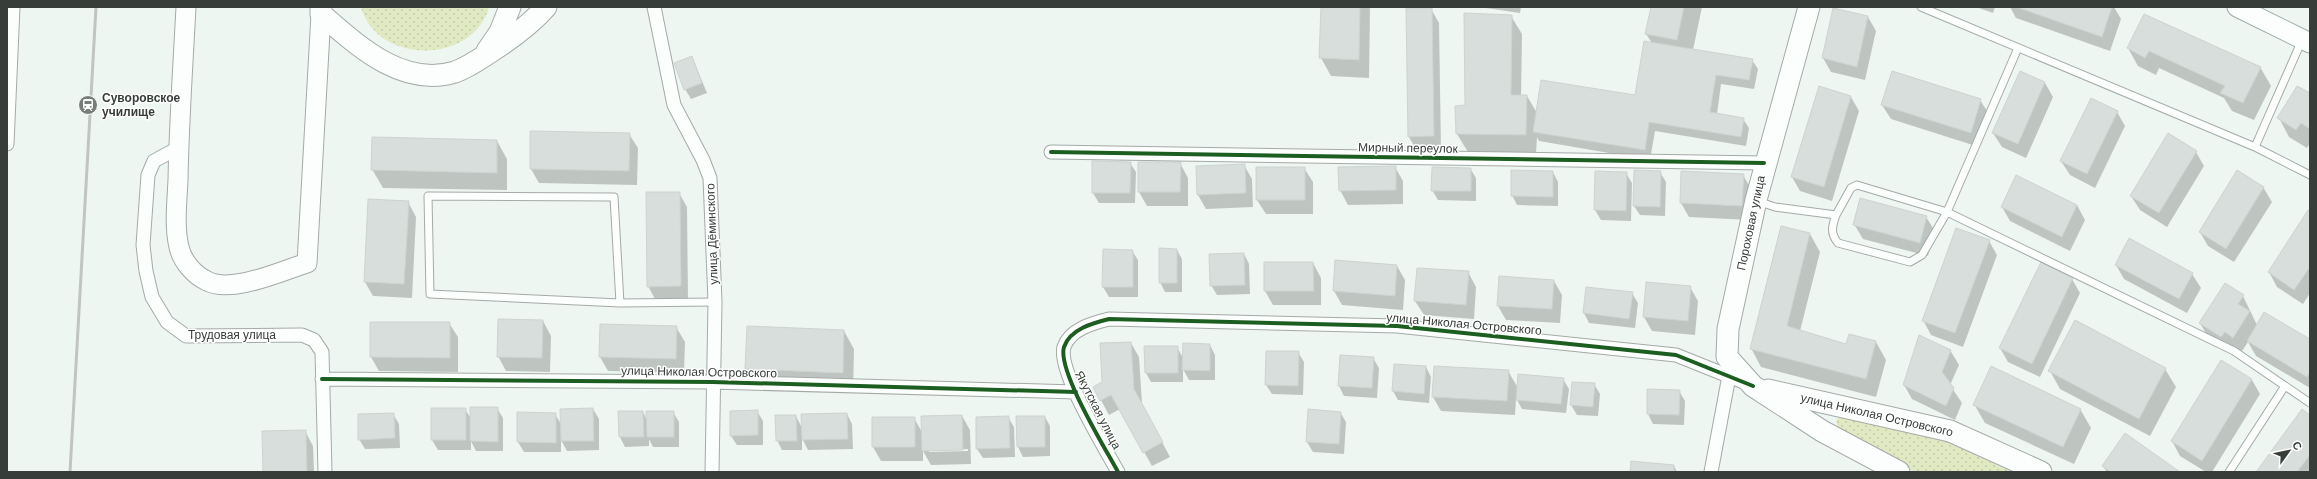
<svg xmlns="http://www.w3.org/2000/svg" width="2317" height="479" font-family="'DM Sans',sans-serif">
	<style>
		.grass { fill: url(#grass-dots) }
		.shadow { fill: #0003; fill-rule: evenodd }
		.building { fill: #d7dedb; stroke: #ccd3d1 }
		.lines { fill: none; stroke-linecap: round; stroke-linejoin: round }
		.service-casing { stroke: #a4aaa7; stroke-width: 9 }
		.minor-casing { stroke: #a4aaa7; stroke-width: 15 }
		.secondary-casing { stroke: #a4aaa7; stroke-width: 21 }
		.primary-casing { stroke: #a4aaa7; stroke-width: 23 }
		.service { stroke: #fcfefd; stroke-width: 7 }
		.minor { stroke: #fcfefd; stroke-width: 13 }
		.secondary { stroke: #fcfefd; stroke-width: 19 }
		.primary { stroke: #fcfefd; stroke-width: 21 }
		.rail { stroke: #c2c4c2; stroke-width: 3 }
		.cycleway-casing { stroke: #fff; stroke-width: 6 }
		.cycleway { stroke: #1b5e20; stroke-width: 4 }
		.labels { text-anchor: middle; stroke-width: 3; stroke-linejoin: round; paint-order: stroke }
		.poi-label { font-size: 12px; font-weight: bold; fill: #373d39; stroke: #fff; text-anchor: start }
		.street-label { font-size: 12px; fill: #373d39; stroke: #fff }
	</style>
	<defs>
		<pattern id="grass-dots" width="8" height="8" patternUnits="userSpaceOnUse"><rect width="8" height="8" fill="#e1e9c3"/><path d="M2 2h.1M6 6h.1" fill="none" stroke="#c2c9a8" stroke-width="1.8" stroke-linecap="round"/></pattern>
	</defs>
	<rect width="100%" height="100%" fill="#eef6f1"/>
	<path class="grass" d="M361,7H489C473,65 377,65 361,7Z
		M1840,415L1945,441L2013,472H1915L1839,430L1836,421Z"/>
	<path class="shadow" d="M1322,7H1370L1369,78L1331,76L1321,58Z
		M1479,7H1521L1520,13Z
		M1652,7H1702L1693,50L1752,60L1758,69L1754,89L1721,84L1717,114L1743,119L1749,128L1746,146L1655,131L1650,160L1539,141L1537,137L1536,153L1468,152L1457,134L1466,106L1511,16L1522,34L1521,96H1527L1537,113L1636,96L1652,43L1646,34Z
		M1976,7H1995L1993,13Z
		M2010,7H2114L2121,19L2110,51L2016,18Z
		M1431,9L1439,23L1441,150L1417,151L1409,137Z
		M1834,9L1868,17L1876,31L1865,80L1831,72L1823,58Z
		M2128,48L2260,67L2271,86L2254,120L2232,111L2224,98L2159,68L2156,75L2138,66Z
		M692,57L707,93L691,99L685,89Z
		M2020,72L2045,83L2053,97L2026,158L2002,147L1993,133Z
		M1819,87L1851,97L1859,111L1832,201L1800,191L1792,177Z
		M2310,94V143L2307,148L2289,137L2279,118Z
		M1980,100L1989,114L1979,147L1891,119L1882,105Z
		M2117,112L2125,126L2095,188L2070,175L2061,161Z
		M629,134L638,148L637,185L539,183L531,169Z
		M497,141L507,159V190L383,188L372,169Z
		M2196,152L2204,166L2167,227L2140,210L2131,196Z
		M1130,163L1136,172L1135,203H1099L1093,193Z
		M1180,163L1188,178V206H1147L1139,192Z
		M1244,165L1252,179L1253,207L1206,209L1198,195Z
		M1395,167L1403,181V204L1348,205L1340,190Z
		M1304,168L1313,182V214H1266L1257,200Z
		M1470,168L1476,178V201L1438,200L1432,190Z
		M1553,172L1558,182V206L1517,205L1512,195Z
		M1596,172L1626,173L1632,183L1631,221L1601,220L1595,210Z
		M1660,172L1666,182L1665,216L1640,215L1634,206Z
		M1682,172L1743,175L1751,189L1750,220L1689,217L1681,203Z
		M2263,187L2272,202L2234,262L2208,246L2200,232Z
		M679,193L687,207L688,300L656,301L648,286Z
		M408,202L416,217L412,298L373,296L365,282Z
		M2077,205L2085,220L2070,251L2010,221L2002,207Z
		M2310,212V293L2303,304L2277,287L2269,272Z
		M1926,217L1935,231L1928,256L1863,239L1854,224Z
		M1781,227L1810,234L1820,252L1800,331L1847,345L1876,342L1886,360L1876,397L1761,367L1751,348Z
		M1989,241L1997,255L1963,347L1931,335L1923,320Z
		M1177,250L1182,259V292H1165L1160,282Z
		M1132,251L1138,260V297H1109L1103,287Z
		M1244,254L1249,264L1250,294L1217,295L1211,285Z
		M1313,263L1321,278V305H1273L1265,291Z
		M2116,265L2192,274L2201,288L2187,313L2124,279Z
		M1397,266L1405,280L1403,310L1342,305L1334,291Z
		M1468,272L1476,287L1474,319L1424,315L1415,301Z
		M2072,279L2080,293L2040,377L2008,362L2000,348Z
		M1554,281L1562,295L1560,323L1506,320L1498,306Z
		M1690,287L1698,301L1695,335L1652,331L1644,317Z
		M1632,293L1638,303L1635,328L1589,323L1584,313Z
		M2243,296L2257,325L2310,340V388L2256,356L2248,342L2242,351L2233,346L2230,351L2208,337L2200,323Z
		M543,321L551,336L550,372L506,371L498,356Z
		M449,323L458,337V372L379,371L371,357Z
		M676,327L685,342L684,373L608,371L600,357Z
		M844,331L854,349L853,391L757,387L746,369Z
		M1131,343L1139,357L1142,404L1170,457L1152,466L1120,409L1109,415L1094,387L1103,382Z
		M1210,345L1215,355V380H1189L1183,369V382H1151L1146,373L1177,347L1183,358Z
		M1950,350L1959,365L1950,385L1962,403L1955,420L1912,399L1904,385Z
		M1298,352L1304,362L1303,395L1272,394L1266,385Z
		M1373,358L1379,368L1377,398L1344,396L1339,386Z
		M2221,361L2252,380L2260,394L2212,472H2206L2180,456L2172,441Z
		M1426,367L1431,377L1429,403L1398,400L1393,391Z
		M2165,369L2176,387L2150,436L2060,389L2050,371Z
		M1508,371L1518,388L1563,379L1569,389L1566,413L1522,409L1516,398L1515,415L1441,411L1433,397Z
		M1594,384L1600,394L1598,416L1577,415L1571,405Z
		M1648,390L1679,391L1685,401L1684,425L1653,424L1648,414Z
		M1974,404L2080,409L2091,428L2074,464L1985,423Z
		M497,408L503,418V451H476L471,441V450H438L432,440V409H465L471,419Z
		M593,409L599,419V450L567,451L561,440V452H524L518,442L555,414L561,424Z
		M757,411L763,421V445H737L731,436Z
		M643,412L647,420L673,412L679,422V447H653L649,439V446L625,447L620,437Z
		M1340,412L1346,422L1344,454L1313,452L1307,442Z
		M393,414L399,424L400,448L365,449L359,439Z
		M847,414L852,424L853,449L808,450L802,438V450H782L777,440L796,416L802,428Z
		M962,416L970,430L971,464L931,465L923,451V461H881L873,447L914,418L922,432ZM968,449V451L929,452V450Z
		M2310,416V472H2257Z
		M1008,417L1014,427L1015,457L983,458L977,449Z
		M1045,417L1050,426V456L1023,457L1018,447Z
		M305,431L313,446L314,472H264Z
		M1674,466L1677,472H1631Z
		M2103,466L2178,472H2107Z"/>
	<path class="building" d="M1321,7H1360L1359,60L1319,58Z
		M1651,7H1684L1677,40L1645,34Z
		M2016,7H2112L2102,37Z
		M1406,8H1432L1434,136L1408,137Z
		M1833,8L1868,16L1857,67L1822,58Z
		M1464,13L1512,15L1511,95H1527L1526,135L1456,134L1455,106L1465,105Z
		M2144,14L2261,67L2243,103L2220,93L2225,86L2149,51L2145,58L2127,48Z
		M1644,41L1753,59L1749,80L1716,75L1710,112L1744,118L1741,137L1649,122L1645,150L1533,132L1541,80L1635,95Z
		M692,56L702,83L684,90L674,63Z
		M1892,71L1981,99L1971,133L1881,105Z
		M2020,71L2045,82L2018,144L1992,133Z
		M1819,86L1851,96L1824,187L1791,177Z
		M2297,86L2310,93V129L2301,123L2296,130L2277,118Z
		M2091,98L2118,111L2087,174L2060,161Z
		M530,131L630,133L629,171L530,169Z
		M2168,133L2197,151L2159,213L2130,196Z
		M372,137L497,140V173L371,170Z
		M1092,161L1131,162L1130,193H1092Z
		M1138,162H1181L1180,192H1138Z
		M1245,164L1246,193L1197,195L1196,166Z
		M1396,166V190L1339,191L1338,167Z
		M1256,167H1305V200H1256Z
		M1432,167L1471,168V191H1431Z
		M1511,170L1553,171V197L1511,196Z
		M1634,170L1661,171L1660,207L1633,206Z
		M2237,170L2264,187L2226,249L2199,232Z
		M1595,171L1627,172L1626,211L1594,210Z
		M1681,171L1744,174L1742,206L1680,203Z
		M2016,175L2077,205L2062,237L2001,207Z
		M646,192H680L681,286L647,287Z
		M1860,198L1927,216L1920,243L1853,225Z
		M368,199L409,201L404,284L364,282Z
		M2308,210L2310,211V267L2294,290L2268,272Z
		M1781,226L1810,233L1787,326L1846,344L1849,334L1876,341L1866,379L1750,349Z
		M1956,228L1990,240L1955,333L1922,321Z
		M2129,238L2193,273L2179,299L2115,265Z
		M1159,248L1177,249V283H1159Z
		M1103,249L1133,250V287H1102Z
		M1244,253L1245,285L1210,286L1209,254Z
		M1335,260L1397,265L1395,296L1333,291Z
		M1264,262H1313L1314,291H1264Z
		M2041,262L2073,278L2032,364L1999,348Z
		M1417,268L1469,271L1466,305L1414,301Z
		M1499,276L1554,280L1552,309L1497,306Z
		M1646,282L1691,286L1688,321L1643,317Z
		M2225,283L2244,295L2238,304L2250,311L2233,338L2225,332L2221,337L2199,323Z
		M1586,287L1633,292L1629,319L1583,313Z
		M2264,312L2310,339V371L2307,377L2247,341Z
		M498,319L543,320L542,358L497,357Z
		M2075,320L2166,368L2139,419L2048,371Z
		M370,322H450V358L370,357Z
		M600,324L677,326L676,359L599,357Z
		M747,326L844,330L843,373L745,369Z
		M1919,335L1951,350L1942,372L1954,388L1946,406L1903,385Z
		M1131,342L1134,389L1163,442L1143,453L1111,395L1100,401L1093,387L1102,382L1100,343Z
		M1183,343L1210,344V371L1182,370Z
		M1144,346H1178V373H1145Z
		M1266,351H1299L1298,386L1265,385Z
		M1340,355L1374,357L1372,388L1338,386Z
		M2221,360L2252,379L2202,461L2171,441Z
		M1394,364L1426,366L1424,394L1392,391Z
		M1434,366L1509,370L1507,401L1432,397Z
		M1991,366L2081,409L2063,447L1973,405Z
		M1518,374L1564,378L1561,404L1516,400Z
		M1572,382L1595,383L1593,407L1570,405Z
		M1647,389L1680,390L1679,415L1647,414Z
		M470,407H498V442L470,441Z
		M431,408H466V440H431Z
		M593,408L594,441H561L560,409Z
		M1308,409L1341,412L1339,444L1306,442Z
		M2302,409L2310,415V455L2297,472H2256Z
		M758,410V435L730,436V411Z
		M618,411H643L644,437H619Z
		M646,411H674V437H647Z
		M517,412L556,413V443L517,442Z
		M394,413L395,438L358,440V414Z
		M847,413L848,439L802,440L801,414Z
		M775,415H796L797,441H776Z
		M962,415L963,450L922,451L921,416Z
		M1009,416L1010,448L976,449V417Z
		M1016,416H1045V447H1017Z
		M872,417H915V447H872Z
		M306,430L307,472H263L262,431Z
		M2125,433L2180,472H2111L2102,466Z
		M1631,461L1674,465V472H1630Z"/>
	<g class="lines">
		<g class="service-casing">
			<path id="service" d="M1921,7L2255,147L2302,40
				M2255,147L2310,175
				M1757,201L1775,207L1836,215L1851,188L1857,185L1947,212L2234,351L2310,403
				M1836,215C1832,226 1830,233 1838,243L1910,262L1922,255L1947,212L2018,48
				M620,303L614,197L428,196L430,294L620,303L715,302
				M2229,472L2285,386"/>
		</g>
		<g class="minor-casing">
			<path id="minor" d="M654,7L674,105L703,160L710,178L715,302L712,472
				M7,144L13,7
				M178,148L154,161L148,175L143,245L146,271L152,297L167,322L186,336L302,335L314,340L322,352L325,472
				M1051,152L1764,163
				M322,379L712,382L1076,392
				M1118,472C1105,448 1057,370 1064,347C1070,329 1093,323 1109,319L1397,326L1676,355L1746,383
				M1711,472L1729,376"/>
		</g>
		<g class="secondary-casing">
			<path id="secondary" d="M186,7C183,65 179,122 178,180C177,202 174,226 179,247C182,261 194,275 207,281C232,294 281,271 307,263L321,14
				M2237,7L2310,43"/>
		</g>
		<g class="primary-casing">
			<path id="primary" d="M321,7V14C357,45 402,88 455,72C469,67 480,59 492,51C512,38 530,25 546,7
				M1809,7L1756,200L1728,329L1727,357L1753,386L1822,431L1899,472
				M487,51L500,32L510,7
				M1768,390L1950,431L2041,472"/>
		</g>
		<use href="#service" class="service"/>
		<use href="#minor" class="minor"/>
		<use href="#secondary" class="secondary"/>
		<use href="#primary" class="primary"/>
		<path class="rail" d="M70,472L96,7"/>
		<g class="cycleway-casing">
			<path id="cycleway" d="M1051,152L1764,163
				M322,379L712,382L1076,392
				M1118,472C1105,448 1057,370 1064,347C1070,329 1093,323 1109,319L1397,326L1676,355L1753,386"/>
		</g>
		<use href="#cycleway" class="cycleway"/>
	</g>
	<defs>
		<g id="station-disc" transform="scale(1)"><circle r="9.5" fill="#777e79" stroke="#fff"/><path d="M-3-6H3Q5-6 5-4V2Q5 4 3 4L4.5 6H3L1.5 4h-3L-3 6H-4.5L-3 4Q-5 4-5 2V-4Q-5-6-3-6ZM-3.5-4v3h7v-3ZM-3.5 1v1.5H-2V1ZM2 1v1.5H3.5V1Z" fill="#fff"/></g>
	</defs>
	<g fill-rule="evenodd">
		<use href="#station-disc" x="88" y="105"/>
	</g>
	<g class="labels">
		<g class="poi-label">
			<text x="102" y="102">Суворовское<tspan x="102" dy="14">училище</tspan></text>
		</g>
		<g class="street-label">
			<text transform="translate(1408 148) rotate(1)" y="4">Мирный переулок</text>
			<text transform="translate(1751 223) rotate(-78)" y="4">Пороховая улица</text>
			<text transform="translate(712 234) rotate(-92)" y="4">улица Дёминского</text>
			<text transform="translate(1464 324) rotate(5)" y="4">улица Николая Островского</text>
			<text x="232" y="339">Трудовая улица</text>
			<text transform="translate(699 372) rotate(1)" y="4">улица Николая Островского</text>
			<text transform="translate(1098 410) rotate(63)" y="4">Якутская улица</text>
			<text transform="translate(1877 415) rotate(13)" y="4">улица Николая Островского</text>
		</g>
	</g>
	<rect width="2317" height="479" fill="none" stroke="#373d39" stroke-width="16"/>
	<g transform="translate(2289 451) rotate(57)" stroke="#ffffff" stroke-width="3" paint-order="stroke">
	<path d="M0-3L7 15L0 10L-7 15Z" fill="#373d39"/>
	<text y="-6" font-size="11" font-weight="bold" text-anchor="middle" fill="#373d39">С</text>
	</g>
</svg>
